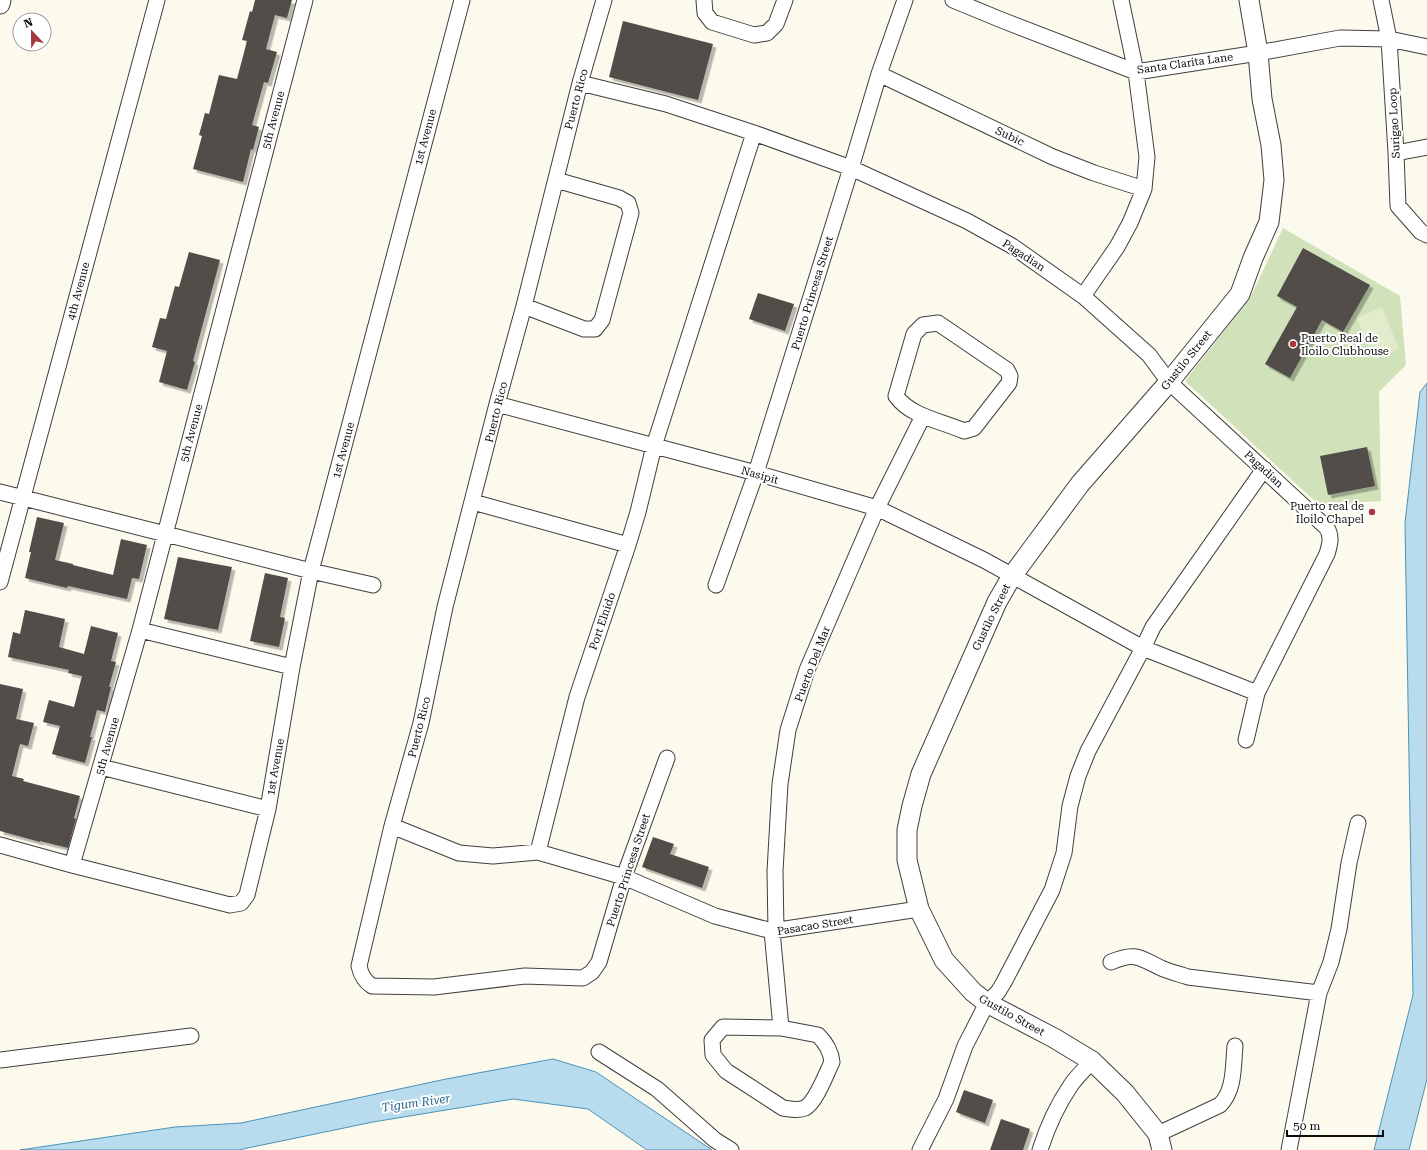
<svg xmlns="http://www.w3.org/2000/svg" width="1427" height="1150" font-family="'Roboto Serif',serif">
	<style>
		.green { fill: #d1e2bb }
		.pitch { fill: #e2ebcc }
		.water { fill: #b8dced; stroke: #4993ba }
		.building { fill: #534d4a; filter: url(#shadow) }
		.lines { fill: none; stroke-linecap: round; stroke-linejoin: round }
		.minor-casing { stroke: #3f3f3f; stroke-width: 17 }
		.tertiary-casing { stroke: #3f3f3f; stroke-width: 21 }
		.minor { stroke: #fff; stroke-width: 15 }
		.tertiary { stroke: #fff; stroke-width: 19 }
		.poi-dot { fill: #a93742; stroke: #fff; stroke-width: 1.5 }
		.labels { text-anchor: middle; stroke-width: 4; stroke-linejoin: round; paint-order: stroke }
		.street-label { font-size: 11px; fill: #0c0c0c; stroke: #fff }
		.poi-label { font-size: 11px; fill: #0c0c0c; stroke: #fff; text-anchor: start }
		.water-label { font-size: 12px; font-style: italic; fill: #26658c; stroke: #fff }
	</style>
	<defs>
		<filter id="shadow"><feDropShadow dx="3.5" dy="3.5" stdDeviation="0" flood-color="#0004"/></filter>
	</defs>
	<rect width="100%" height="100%" fill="#fcf9ed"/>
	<path class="green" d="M1283,228L1400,296L1406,365L1379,392L1381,501L1319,505L1185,381L1251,296Z"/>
	<path class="pitch" d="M1382,307L1399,349L1373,359L1357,318Z"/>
	<path class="water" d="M1427,383V1079L1409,1150H1374L1413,995L1405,523L1420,392Z
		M553,1059L596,1072L712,1150H647L588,1109L513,1099L373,1122L238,1150H20L175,1127L241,1123L446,1079Z"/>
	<path class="building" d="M255,0H292L287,18L275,15L266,49L277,52L268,83L264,82L252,125L259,127L253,150L251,149L243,182L193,169L202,136L199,135L205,113L209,114L219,75L237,79L247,41L242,40L250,11L252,12Z
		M623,21L713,44L698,100L609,77Z
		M1303,248L1370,285L1343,332L1322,320L1290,378L1265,364L1297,307L1277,296Z
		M189,252L220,260L193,361L195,362L187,390L159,382L167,351L152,347L160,318L166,319L175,286L179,287Z
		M758,293L794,304L785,331L749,319Z
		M1367,447L1375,486L1328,495L1320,456Z
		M37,517L64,523L55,560L73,564V565L113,575L121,539L147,545L139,579L132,578L127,599L68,586L67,588L25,578L31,552H29Z
		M178,557L232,567L218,630L164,619Z
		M265,573L288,578L280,617L285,618L279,647L250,641Z
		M25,610L65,619L59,647L84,654L91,626L118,633L111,661L116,662L109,687H111L105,712L97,710L90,737H92L85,763L52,754L60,726L43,722L49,700L74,707L82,676L68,673L69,670L8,657L13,632L20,634Z
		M0,684L23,689L16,719L34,723L28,746L20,744L12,776L24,779L23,781L80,796L74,818L76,819L68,848L40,841V842L0,831Z
		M653,837L674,844L670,854L709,867L702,888L642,867Z
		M964,1090L993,1100L985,1123L956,1112Z
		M1001,1119L1030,1129L1023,1150H990Z"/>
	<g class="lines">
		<g class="minor-casing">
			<path id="minor" d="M604,0L580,83L524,306L497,404L445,607L421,723L392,826L359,966C361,975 364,981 372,986L434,987L525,976L583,978L592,972L599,962L624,877L667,758
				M704,0L705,13L712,22L754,35L767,33L776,24L785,0
				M953,0L1004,21L1136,72L1258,53L1340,38L1389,39L1427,47
				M1381,0L1389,39L1396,153L1398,206L1421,232L1427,235
				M879,74L1053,157L1094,173L1144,189
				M1396,153L1427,147
				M1083,296L1117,247L1130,223L1144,189L1147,157L1136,72L1121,0
				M524,306L584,329H595L602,320L631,213L628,203L619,198L556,180
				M938,323L1007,370L1010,376L1009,383L974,428L964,431C942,421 911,417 896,396L914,334L923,325Z
				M497,404L756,473L877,508L984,560L1143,648L1257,693L1327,554C1330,544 1332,537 1327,528L1169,382L1149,355L1083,296L1012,246L967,221L851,168L754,133L666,104L580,83
				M0,492L311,571L373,585
				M473,502L628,545L577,697L538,852
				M628,545L638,512L654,446L754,133
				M0,582L157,0
				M716,585L756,473L851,168L879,74L905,0
				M140,630L292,667
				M1246,740L1257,693
				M101,767L268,809
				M392,826L459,853L493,856L538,852L624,877L715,916L772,931L919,909
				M0,845L72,865L230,905L241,903L247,895L268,809L292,667L311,571L462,0
				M72,865L140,630L305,0
				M772,931L781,1028L818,1035C825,1042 831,1052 832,1062C826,1074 816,1102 805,1108C798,1111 790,1109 783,1108L726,1071L713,1055L712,1040L723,1027L781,1028
				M776,931L775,871L780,784L788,730L807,670L877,508L923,416
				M1111,962C1135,952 1139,957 1161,968C1170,972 1179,974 1188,977L1319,993
				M599,1052L657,1089L715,1140L731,1150
				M0,1060L191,1036
				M1158,1134L1220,1105C1235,1090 1233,1066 1235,1046
				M920,1150L946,1099L965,1046L987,1003L998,992L1004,982L1052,890L1064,853L1070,806L1078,776L1088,751L1143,648L1153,627L1264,469
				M1040,1150C1047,1128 1058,1104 1071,1085C1077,1076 1085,1069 1092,1061
				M1289,1150L1319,993L1331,962L1339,929L1349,863L1358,823"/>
		</g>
		<g class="tertiary-casing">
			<path id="tertiary" d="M0,4L1,0
				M1162,1150L1158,1134L1125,1093L1092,1061L1054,1038L987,1003L973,992L944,960L919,909L907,860V830L912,806L921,774L997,602L1012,576L1080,484L1169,382L1240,294L1253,258L1269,222L1274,180L1271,145L1262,99L1258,53L1249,0"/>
		</g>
		<use href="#minor" class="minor"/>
		<use href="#tertiary" class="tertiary"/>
	</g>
	<g class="poi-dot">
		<circle cx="1293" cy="344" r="4"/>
		<circle cx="1372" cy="512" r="4"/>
	</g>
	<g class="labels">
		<g class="street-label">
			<text transform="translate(1185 63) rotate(-8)" y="4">Santa Clarita Lane</text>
			<text transform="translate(576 99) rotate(-75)" y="4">Puerto Rico</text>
			<text transform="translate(273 120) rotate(-75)" y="4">5th Avenue</text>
			<text transform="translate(1394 123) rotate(-93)" y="4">Surigao Loop</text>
			<text transform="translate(1010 136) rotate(25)" y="4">Subic</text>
			<text transform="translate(425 137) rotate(-75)" y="4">1st Avenue</text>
			<text transform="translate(1024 255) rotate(33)" y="4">Pagadian</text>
			<text transform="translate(78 291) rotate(-75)" y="4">4th Avenue</text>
			<text transform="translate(812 293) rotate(-73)" y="4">Puerto Princesa Street</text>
			<text transform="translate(1186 360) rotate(-51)" y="4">Gustilo Street</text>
			<text transform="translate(496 412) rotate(-76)" y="4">Puerto Rico</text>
			<text transform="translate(191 433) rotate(-75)" y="4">5th Avenue</text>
			<text transform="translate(343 450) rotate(-75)" y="4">1st Avenue</text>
			<text transform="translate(1264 469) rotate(43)" y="4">Pagadian</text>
			<text transform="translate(760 475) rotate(16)" y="4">Nasipit</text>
			<text transform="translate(991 617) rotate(-64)" y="4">Gustilo Street</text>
			<text transform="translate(602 621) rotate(-71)" y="4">Port Elnido</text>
			<text transform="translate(812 664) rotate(-69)" y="4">Puerto Del Mar</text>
			<text transform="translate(419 727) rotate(-76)" y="4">Puerto Rico</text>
			<text transform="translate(107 746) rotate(-74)" y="4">5th Avenue</text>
			<text transform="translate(275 767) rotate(-80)" y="4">1st Avenue</text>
			<text transform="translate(628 870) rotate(-72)" y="4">Puerto Princesa Street</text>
			<text transform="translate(815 925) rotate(-9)" y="4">Pasacao Street</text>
			<text transform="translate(1012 1015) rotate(29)" y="4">Gustilo Street</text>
		</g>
		<g class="poi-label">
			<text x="1301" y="342">Puerto Real de<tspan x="1301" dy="13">Iloilo Clubhouse</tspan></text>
			<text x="1364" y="510" text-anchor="end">Puerto real de<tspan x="1364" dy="13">Iloilo Chapel</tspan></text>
		</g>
		<g class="water-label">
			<text transform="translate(416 1103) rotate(-8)" y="4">Tigum River</text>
		</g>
	</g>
	<g transform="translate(32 32) rotate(338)"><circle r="19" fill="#ffffff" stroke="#9e9e9e"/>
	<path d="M0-3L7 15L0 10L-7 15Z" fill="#a93742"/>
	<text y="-6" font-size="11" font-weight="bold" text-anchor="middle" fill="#0c0c0c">N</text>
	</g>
	<path d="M1287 1130v6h96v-6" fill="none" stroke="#0c0c0c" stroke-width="2"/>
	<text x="1293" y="1130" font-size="12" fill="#0c0c0c" stroke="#ffffff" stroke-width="3" paint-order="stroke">50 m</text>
</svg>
